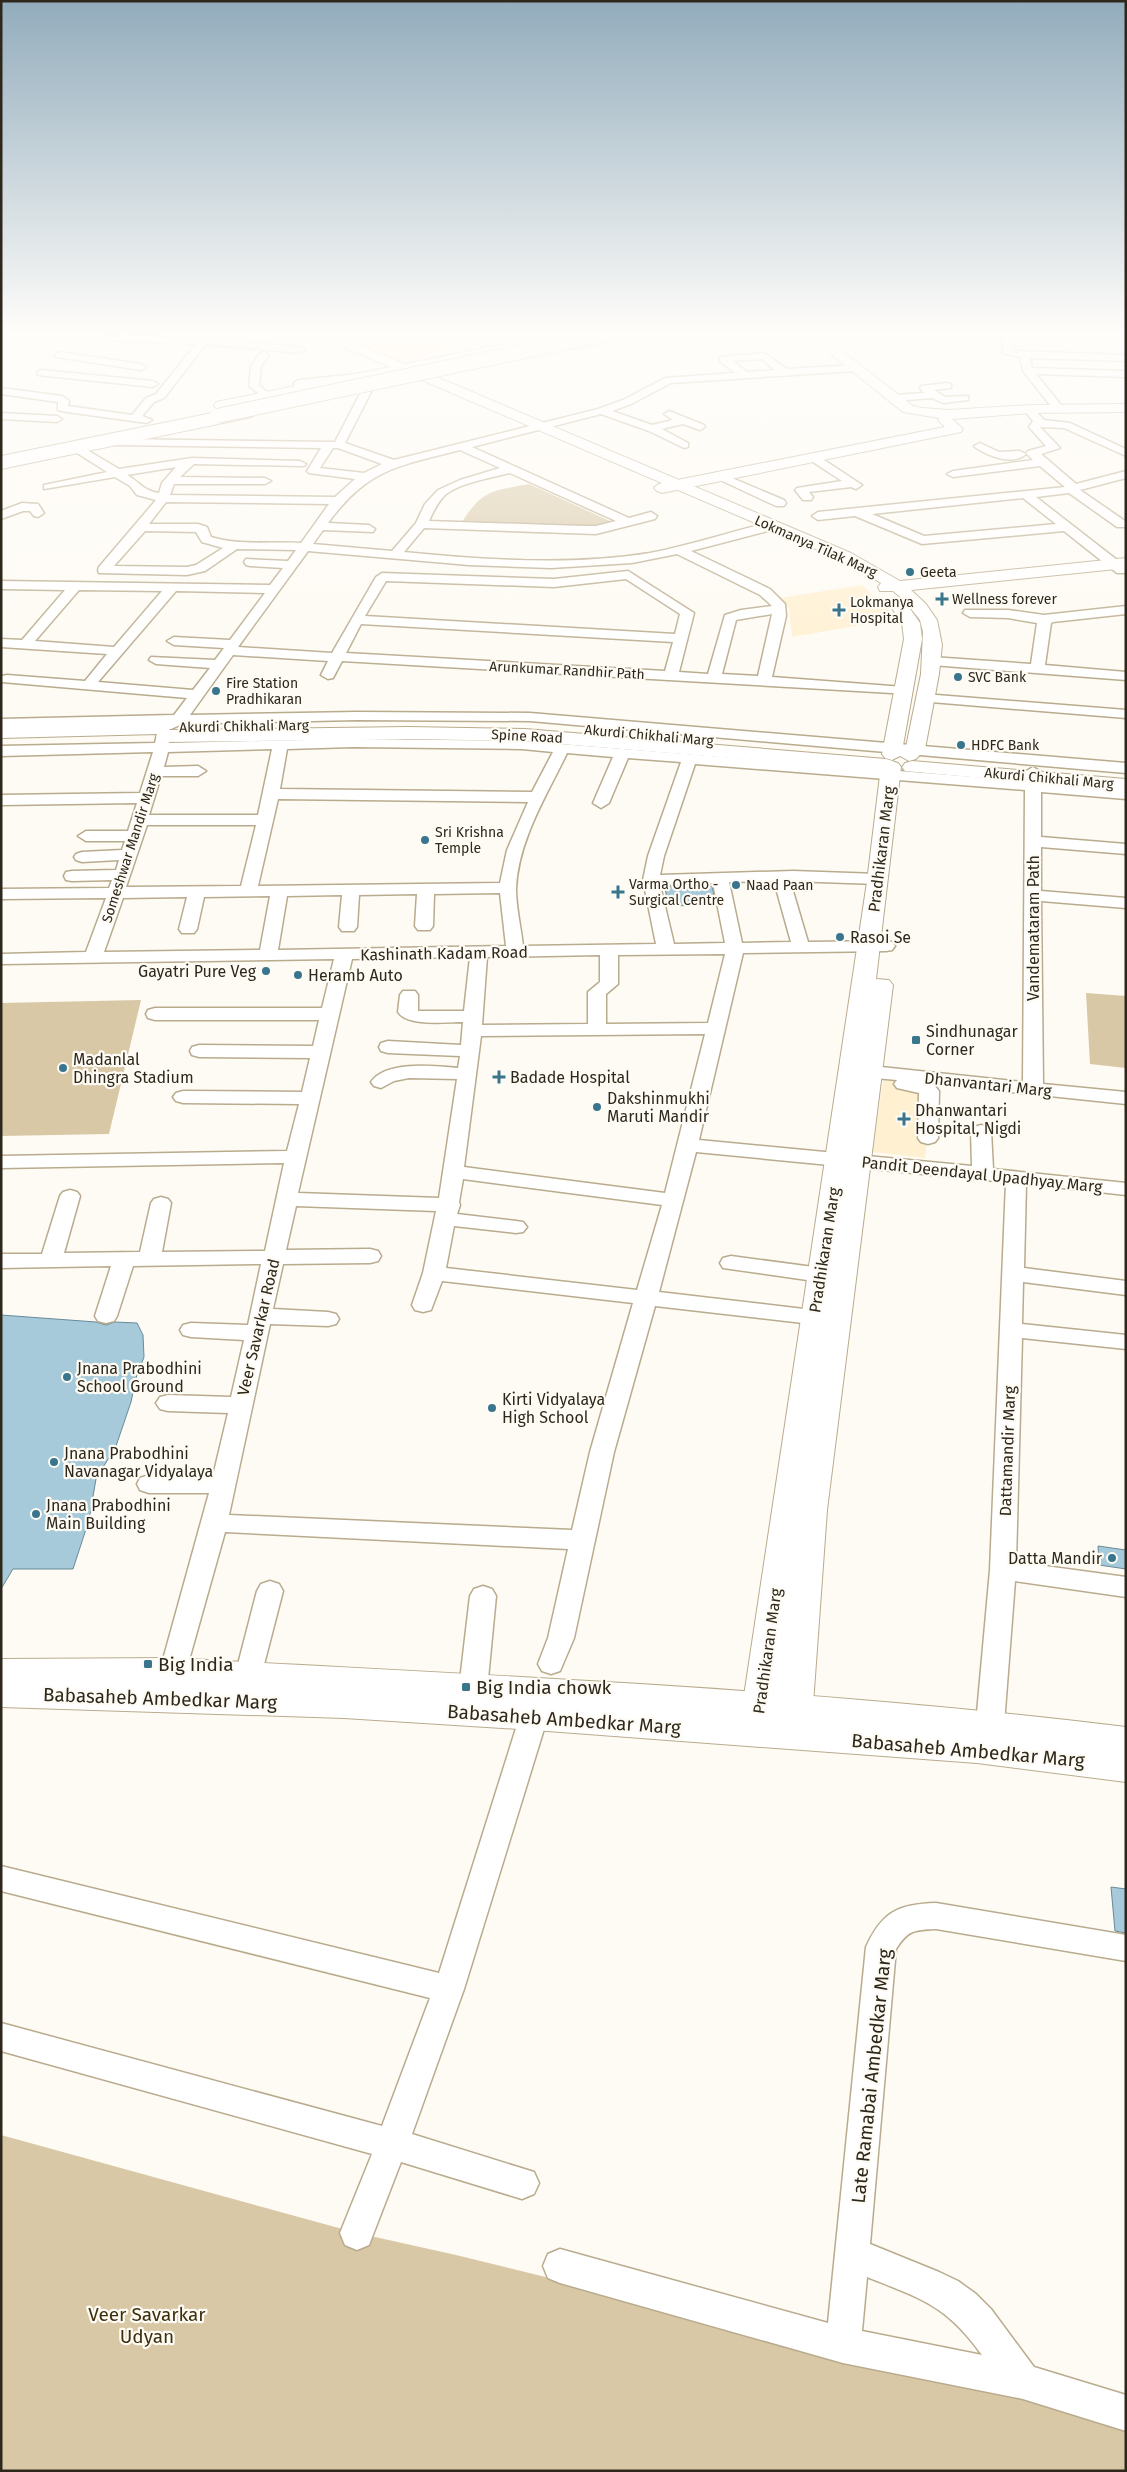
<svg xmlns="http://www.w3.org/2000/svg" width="1127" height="2472" font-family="'Fira Sans',sans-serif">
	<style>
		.built { fill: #fff0d1 }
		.green { fill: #d8c8a6 }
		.building { fill: #a6cada; stroke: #688a99 }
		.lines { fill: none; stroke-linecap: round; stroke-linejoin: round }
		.street-casing { stroke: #b9ab8d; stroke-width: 3 }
		.secondary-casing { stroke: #b9ab8d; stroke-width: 2 }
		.primary-casing { stroke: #b9ab8d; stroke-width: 2 }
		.highway-casing { stroke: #b9ab8d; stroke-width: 2 }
		.street { fill: #fff; fill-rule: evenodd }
		.secondary { fill: #fff; fill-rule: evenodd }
		.primary { fill: #fff; fill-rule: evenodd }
		.highway { fill: #fff; fill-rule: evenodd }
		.highway-bridge-casing { stroke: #b9ab8d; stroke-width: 16; stroke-linecap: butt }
		.highway-bridge { stroke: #fff; stroke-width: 14 }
		.poi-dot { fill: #39758d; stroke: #fefbf4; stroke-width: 2 }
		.labels { text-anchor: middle; stroke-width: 4.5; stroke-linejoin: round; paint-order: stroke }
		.far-street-label { font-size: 14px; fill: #2e281c; stroke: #fefbf4 }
		.far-poi-label { font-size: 14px; fill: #2e281c; stroke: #fefbf4; text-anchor: start }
		.street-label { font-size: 16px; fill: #2e281c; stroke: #fefbf4 }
		.poi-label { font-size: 16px; fill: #2e281c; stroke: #fefbf4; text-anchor: start }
		.near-poi-label { font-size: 19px; fill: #2e281c; stroke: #fefbf4; text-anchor: start }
		.near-street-label { font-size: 19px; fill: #2e281c; stroke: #fefbf4 }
		.near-park-label { font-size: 19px; fill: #3d2f0e; stroke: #fefbf4 }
	</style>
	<rect width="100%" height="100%" fill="#fefbf4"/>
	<path class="built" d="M335,334H527L397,360Z
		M862,585L897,619L792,637L789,609L780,598Z
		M883,1080L933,1085L925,1158L873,1152Z"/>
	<path class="green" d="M529,484L612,522L583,527L462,522C483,489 493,491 529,484Z
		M1086,993L1126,996V1068L1090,1064Z
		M141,1000L109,1134L1,1136V1003Z
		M1,2135L357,2233L456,2255L1126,2420V2471H1Z"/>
	<path class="building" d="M712,886L716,905L668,906L665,887Z
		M1,1315L96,1322L106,1325L115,1322L137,1323L143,1335L144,1357L136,1378L131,1402L116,1446L96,1479L89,1520L73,1569H13L1,1589Z
		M1098,1546L1126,1550V1569L1099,1565Z
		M1111,1887L1126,1889V1933L1115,1931Z"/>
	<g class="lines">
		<g class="street-casing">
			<path id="street" d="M76,334L201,338L199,334H209L210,339L300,347L305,350L300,353L206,344L164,398L154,402L142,416L152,420L147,423L67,412L58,410V402L1,394V388L62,396L69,401L68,406L132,415L146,398L156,394L196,344L73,339L71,337Z
				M1002,334H1012L1013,351L1126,355V361L1030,358L1032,368L1126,371V377L1036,374L1064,409L1063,411H1055L1023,371L1020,357L1003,353Z
				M1046,334L1126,335V341L1051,337Z
				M60,352L141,364L146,367L141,370L56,357L55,355Z
				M264,352L269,355L261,366L259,385L271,396L266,399L249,386L251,366L260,353Z
				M764,353L787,369L856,365L861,368L856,371L671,383L631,404L612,411L652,425L673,420L664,414L669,411L704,425L705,427L700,430L683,424L662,429L688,443V447L684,448L649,431L601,414L472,447L629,518L651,512L657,516L655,519L596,534L424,528L404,552C485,560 569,566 650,553C691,545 730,532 771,522L775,523L777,526L775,529L691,551L770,589L785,604L786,616L772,677L904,687L909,688L911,691L909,694L342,661L333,678L328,679L321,675L328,661L233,655L190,715L357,712L530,713L1126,763V773L530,721L357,720L182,724L171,729L166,728L164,724L1,727V719L174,715L187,698L2,682V676L7,675L85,681L107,654L1,647V639L22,640L65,590L1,589V581L270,585L283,568L250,566L246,565L244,562L246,559L288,561L296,550L237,549L205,571L187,575L99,573L98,570L99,567L156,500L137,495L130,486L115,477L44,489V485L107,472L74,451V447H82L119,469L192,458L300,461L306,464L304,466L194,464L180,477L265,478L271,481L265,484H174L170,495L335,497L355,479L309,473L307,471L321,448L114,445L108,442L114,439L335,442L363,388L368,385L373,388L345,443L394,460L598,409L623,400L665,378L735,373L720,361V357ZM762,359L775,370L747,372L733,361ZM333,448H338L382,464L364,473L320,468ZM460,450L500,468L460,480L438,490L425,504L416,523L392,551L313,544L323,530L373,532L375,529L369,525L328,523C368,468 399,466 460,450ZM176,467L162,483L159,493C142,490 141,483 127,475ZM510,473L616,521L596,526H583L429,521C433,512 438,501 446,494C463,482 490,478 510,473ZM166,502L329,504L301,543C271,541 240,546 211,537L207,527L198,524H149ZM145,531L196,532L202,542L223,548L196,565L187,567L114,566ZM308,551L469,565L551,568L632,563L677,554L760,595L772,606L741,610L725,615L708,674L679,672L694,613L628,571L554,579L382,573L376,577L332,653L238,647ZM626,579L680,614L675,634L365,616L386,581L554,587ZM79,590L162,591L114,647L35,641ZM176,591L265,593L230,640L174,637L167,641L174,645L224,648L215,660L151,657L149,660L156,664L210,668L193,690L98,682ZM772,614L758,676L722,674L736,620ZM361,624L673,642L665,671L346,653Z
				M42,370L153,381L158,384L153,387L38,375V371Z
				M367,373L371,374V378L304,386L303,391L299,392L294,389V383L299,380Z
				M947,383L951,384V388L934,390L945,397L968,396V400L943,403L932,398L894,401L889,398L894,395L924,393L920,388L921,386Z
				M1028,406L1032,407L1044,420L1070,423L1126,449V456L1064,428L1040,427L1060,448L1041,454L1076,484L1126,471V478L1080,490L1125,521V527H1117L1069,493L1036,497L1126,567V573H1117L1064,531L922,544L855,516L818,520L812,516L818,512L1065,487L1040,466L953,477L947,474L953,471L1033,460L1026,453L1028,451L1046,446L1029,427L1033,421L1023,409ZM1023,498L1056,524L924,536L872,514Z
				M1,413L57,416L62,419L57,422L1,419Z
				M980,443L999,452L1020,451L1026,454C1012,466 989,456 976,448L974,446Z
				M814,455L818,456L862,485L856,489L851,487L809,492L813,497L811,500H803L795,490L797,488L842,481L810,460L808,458Z
				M720,473L784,500L786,503L784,506H776L716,478L714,476Z
				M22,503L38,504L44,513L38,517L34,516L30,511H23L1,519V511Z
				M1126,606V614L1053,622L1051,623L1045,665L1126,672V680L932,665L925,661L932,657L1031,664L1037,623L1008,618L970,617L963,613L965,610H1008L1044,615Z
				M924,694L1126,710V718L919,701L917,698Z
				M162,733L167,734L169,743L353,739L522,741L1025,781V772L1033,767L1041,772V782L1126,789V799L1041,792V837L1126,844V854L1041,847V891L1126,898V908L1041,901L1043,1084L1126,1092V1104L933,1084L939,1091L938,1138L935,1142L928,1144L921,1142L918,1138L919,1093L897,1088L894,1084L897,1080L853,1076L846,1074L843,1070L846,1066L853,1064L1023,1082L1025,790L695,764L664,856L660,875L793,871L878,874L884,875L886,879L884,883L878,884L790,881L808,942L886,941L892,942L895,946L892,950L886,951L743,953L699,1140L972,1166L971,1131L974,1127L981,1125L988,1127L991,1131L993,1169L1126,1183V1195L1026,1184L1024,1268L1126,1281V1295L1023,1282L1022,1324L1126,1335V1349L1022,1338L1016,1562L1126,1577V1597L1015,1581L1004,1724L1000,1732L990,1735L980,1732L976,1724L990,1570L1006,1182L696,1152L659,1292L829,1312L837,1314L840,1319L837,1324L829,1326L655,1306L614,1452L574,1638L560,1671L551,1674L542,1671L538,1664L548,1638L568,1549L225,1532L182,1685L179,1692L169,1696L159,1692L156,1685L209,1493H149L140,1490L137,1484L140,1478L149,1475L213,1476L228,1413L168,1411L160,1409L156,1403L160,1397L168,1395L231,1397L244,1340L191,1337L183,1335L180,1330L183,1325L191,1323L248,1325L261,1264L133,1266L117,1316L114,1321L106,1323L98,1321L95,1316L111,1266L1,1268V1254H42L60,1196L63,1192L70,1190L77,1192L80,1196L64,1253L140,1252L151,1203L154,1199L161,1197L168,1199L171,1203L162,1252L265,1251L284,1163L1,1168V1156L287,1151L299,1104L183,1103L176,1101L173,1097L176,1093L183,1091L302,1092L310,1058L199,1057L192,1055L190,1051L192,1047L199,1045L313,1046L319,1020H155L148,1018L146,1014L148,1010L155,1008H322L334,959L1,964V954L86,952L106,898L1,899V889L109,888L112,880L72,881L66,880L64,876L66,872L72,871L116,870L119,860L82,862L76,860L74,857L76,854L82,852L122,850L125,841H86L78,836L86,831H128L137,803L1,805V795L140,793L153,752L1,756V746L155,743L157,734ZM353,747L522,749L553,752L532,792L280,789L287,749ZM272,749L258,815H149L161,776H198L206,771L198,766L164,767L168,752ZM567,753L613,757L593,803L601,808L609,803L628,758L681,762L648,856L643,880L656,944L523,946C521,927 516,908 516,889C518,840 547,795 567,753ZM278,799L528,802L507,850L500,883L258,886ZM147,825H256L241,886L126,887ZM774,881L791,942L742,943L729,882ZM713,883L725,943L674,944L660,885ZM500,893L506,946L278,950L287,896L342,895L339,927L342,931H354L357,927L359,895L417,894L415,926L418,930H430L433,926L434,894ZM270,896L260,950L104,952L123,898L187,897L179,929L182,933H194L197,929L204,897ZM725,954L708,1023L606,1024V994L618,984V955ZM600,955V982L588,992V1024L482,1025L487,957ZM470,957L464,1011H418V995L415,991H403L400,995L398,1012C408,1027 446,1022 463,1022L461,1045L388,1041L381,1043L379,1047L381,1051L388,1053L460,1056L458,1068C435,1066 386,1060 371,1082L374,1086L381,1088L394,1081L409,1078L457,1079L439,1198L298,1193L352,959ZM705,1034L665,1193L464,1167L481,1036ZM463,1179L662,1205L637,1290L446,1268L454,1226L516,1233L523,1232L527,1227L523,1222L516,1221L457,1214L460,1205L459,1202ZM296,1206L436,1211L423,1273L412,1305L415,1310L423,1312L431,1310L442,1281L633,1303L590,1452L572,1530L229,1515L270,1324L328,1326L336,1324L339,1319L336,1314L328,1312L273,1309L283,1264L370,1263L378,1261L381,1256L378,1251L370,1249L286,1250Z
				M731,1256L821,1268L829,1270L832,1275L829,1280L821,1282L723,1268L720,1263L723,1258Z
				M270,1581L279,1584L283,1591L261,1676L257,1683L248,1686L239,1683L235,1676L257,1591L261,1584Z
				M483,1586L492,1589L496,1596L487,1689L483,1696L473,1700L463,1696L459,1689L470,1596L474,1589Z
				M538,1692L548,1695L552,1703L464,1989L412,2134L534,2172L539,2183L534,2194L522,2199L401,2162L369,2245L357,2250L345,2245L340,2233L372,2154L1,2051V2023L382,2126L430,1998L1,1891V1866L439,1973L524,1703L528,1695Z
				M936,1903L1126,1935V1961L936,1929C914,1930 908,1930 896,1949L870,2244L939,2272L958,2281L976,2294L991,2309L1034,2367L1126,2395V2431L1023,2399L843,2363L560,2283L548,2278L543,2266L548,2254L560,2249L828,2323L866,1947C882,1912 898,1904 936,1903ZM867,2277C922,2299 946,2305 982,2355L862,2331Z"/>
		</g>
		<g class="secondary-casing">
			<path id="secondary" d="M806,334H820L913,406L922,408L949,410L1032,405L1126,404V412L1032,413L952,419L963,429L961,432L662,493L657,491L654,488L657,485L662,483L945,427L938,420L939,418L903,412Z
				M891,761L898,763L901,767L876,979L889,980L893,985L827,1510L811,1732L806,1742L793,1746L780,1742L775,1732L777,1716L775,1729L770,1739L757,1743L744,1739L739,1729L867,882L881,767L884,763Z"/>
		</g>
		<g class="primary-casing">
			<path id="primary" d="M319,334H335L405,364L553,334H576L570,338L418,369L851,553L900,581L1126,558V568L911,590L926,604L937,620L942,645L939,674L925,749L916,759L909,761L900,756L892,760L885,758L882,754L904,639L902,623L891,607L894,603H906L920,623L922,639L902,751L906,747L921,674L923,632L920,620L904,600L893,591H880L878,587L881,583L839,559L403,372L221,409L216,408L214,405L216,402L221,401L390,367L321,337Z
				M611,334H634L632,337L576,349L570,345L571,342Z
				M247,410L254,414L252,417L1,469V461Z
				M161,722L168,724L171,728L169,730L408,727L525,729L886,759L893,761L896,765L893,769L886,771L525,741L408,739L166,742L159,740L156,736L158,734L1,738V726Z
				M912,761L1126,779V791L905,771L902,767L905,763Z
				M172,1658C490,1676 809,1688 1126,1727V1782L977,1763L534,1730L344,1718L1,1707V1659Z"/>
		</g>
		<g class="highway-casing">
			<path id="highway" d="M217,412L222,413L224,416L222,419L1,464V456Z"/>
		</g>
		<use href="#street" class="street"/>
		<use href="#secondary" class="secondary"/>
		<use href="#primary" class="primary"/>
		<use href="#highway" class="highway"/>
		<g class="highway-bridge-casing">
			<path id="highway-bridge" d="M217,416L605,334"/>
		</g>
		<use href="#highway-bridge" class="highway-bridge"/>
	</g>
	<linearGradient id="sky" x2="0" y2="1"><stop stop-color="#92acbc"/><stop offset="0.49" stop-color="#fffdfa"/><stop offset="1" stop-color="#fffdfa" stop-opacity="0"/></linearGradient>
	<rect width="1127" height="680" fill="url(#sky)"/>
	<g class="poi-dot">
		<circle cx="910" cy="572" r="5"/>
		<path d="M939.5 591.5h5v5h5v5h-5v5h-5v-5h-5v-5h5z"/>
		<path d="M836.5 602.5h5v5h5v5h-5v5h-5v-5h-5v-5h5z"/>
		<circle cx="958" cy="677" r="5"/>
		<circle cx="216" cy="691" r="5"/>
		<circle cx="961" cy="745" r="5"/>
		<circle cx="425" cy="840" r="5"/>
		<circle cx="736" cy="885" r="5"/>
		<path d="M615.5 884.5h5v5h5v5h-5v5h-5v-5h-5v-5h5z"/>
		<circle cx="840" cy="937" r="5"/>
		<circle cx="266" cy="971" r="5"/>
		<circle cx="298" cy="975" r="5"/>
		<rect x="911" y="1035" width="10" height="10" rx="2.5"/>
		<circle cx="63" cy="1068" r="5"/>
		<path d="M496.5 1069.5h5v5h5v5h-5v5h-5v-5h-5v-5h5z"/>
		<circle cx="597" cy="1107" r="5"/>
		<path d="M901.5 1111.5h5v5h5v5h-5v5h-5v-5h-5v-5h5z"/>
		<circle cx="67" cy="1377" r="5"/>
		<circle cx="492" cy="1408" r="5"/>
		<circle cx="54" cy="1462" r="5"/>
		<circle cx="36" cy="1514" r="5"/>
		<circle cx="1112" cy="1558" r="5"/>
		<rect x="143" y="1659" width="10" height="10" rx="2.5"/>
		<rect x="461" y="1682" width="10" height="10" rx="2.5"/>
	</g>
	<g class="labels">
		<g class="far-street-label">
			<text transform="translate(816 546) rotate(24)" y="5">Lokmanya Tilak Marg</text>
			<text transform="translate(567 670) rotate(3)" y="5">Arunkumar Randhir Path</text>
			<text transform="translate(244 726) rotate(-1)" y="5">Akurdi Chikhali Marg</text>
			<text transform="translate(649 735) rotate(5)" y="5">Akurdi Chikhali Marg</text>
			<text transform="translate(527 736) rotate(3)" y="5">Spine Road</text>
			<text transform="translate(1049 778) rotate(5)" y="5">Akurdi Chikhali Marg</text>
			<text transform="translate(130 848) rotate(-72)" y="5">Someshwar Mandir Marg</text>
		</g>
		<g class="far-poi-label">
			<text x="920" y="577">Geeta</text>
			<text x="952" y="604">Wellness forever</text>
			<text x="850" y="607">Lokmanya<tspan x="850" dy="16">Hospital</tspan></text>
			<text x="968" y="682">SVC Bank</text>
			<text x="226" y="688">Fire Station<tspan x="226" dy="16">Pradhikaran</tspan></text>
			<text x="971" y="750">HDFC Bank</text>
			<text x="435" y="837">Sri Krishna<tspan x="435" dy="16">Temple</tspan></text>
			<text x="629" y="889">Varma Ortho -<tspan x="629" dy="16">Surgical Centre</tspan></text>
			<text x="746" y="890">Naad Paan</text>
		</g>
		<g class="street-label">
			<text transform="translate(881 849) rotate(-83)" y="6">Pradhikaran Marg</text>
			<text transform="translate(1033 928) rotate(-90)" y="6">Vandemataram Path</text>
			<text transform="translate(444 953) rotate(-1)" y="6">Kashinath Kadam Road</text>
			<text transform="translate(988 1084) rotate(6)" y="6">Dhanvantari Marg</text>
			<text transform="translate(982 1174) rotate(6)" y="6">Pandit Deendayal Upadhyay Marg</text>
			<text transform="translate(824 1250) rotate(-81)" y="6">Pradhikaran Marg</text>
			<text transform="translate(258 1327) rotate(-77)" y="6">Veer Savarkar Road</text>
			<text transform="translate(1007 1451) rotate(-88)" y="6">Dattamandir Marg</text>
			<text transform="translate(767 1651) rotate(-82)" y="6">Pradhikaran Marg</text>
		</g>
		<g class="poi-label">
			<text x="850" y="943">Rasoi Se</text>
			<text x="256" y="977" text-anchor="end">Gayatri Pure Veg</text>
			<text x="308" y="981">Heramb Auto</text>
			<text x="926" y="1037">Sindhunagar<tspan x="926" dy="18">Corner</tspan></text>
			<text x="73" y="1065">Madanlal<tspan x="73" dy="18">Dhingra Stadium</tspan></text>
			<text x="510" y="1083">Badade Hospital</text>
			<text x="607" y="1104">Dakshinmukhi<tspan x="607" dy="18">Maruti Mandir</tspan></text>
			<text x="915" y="1116">Dhanwantari<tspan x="915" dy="18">Hospital, Nigdi</tspan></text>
			<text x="77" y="1374">Jnana Prabodhini<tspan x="77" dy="18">School Ground</tspan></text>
			<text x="502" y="1405">Kirti Vidyalaya<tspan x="502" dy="18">High School</tspan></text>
			<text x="64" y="1459">Jnana Prabodhini<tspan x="64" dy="18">Navanagar Vidyalaya</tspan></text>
			<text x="46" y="1511">Jnana Prabodhini<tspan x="46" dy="18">Main Building</tspan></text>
			<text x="1102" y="1564" text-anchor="end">Datta Mandir</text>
		</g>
		<g class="near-poi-label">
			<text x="158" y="1671">Big India</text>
			<text x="476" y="1694">Big India chowk</text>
		</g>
		<g class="near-street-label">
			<text transform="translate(160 1698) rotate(2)" y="7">Babasaheb Ambedkar Marg</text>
			<text transform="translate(564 1719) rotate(4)" y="7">Babasaheb Ambedkar Marg</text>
			<text transform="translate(968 1750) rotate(5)" y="7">Babasaheb Ambedkar Marg</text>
			<text transform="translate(871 2076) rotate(-84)" y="7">Late Ramabai Ambedkar Marg</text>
		</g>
		<g class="near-park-label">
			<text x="147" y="2321">Veer Savarkar<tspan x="147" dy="22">Udyan</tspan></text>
		</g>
	</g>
	<rect width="1127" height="2472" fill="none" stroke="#2e281c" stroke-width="5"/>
</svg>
